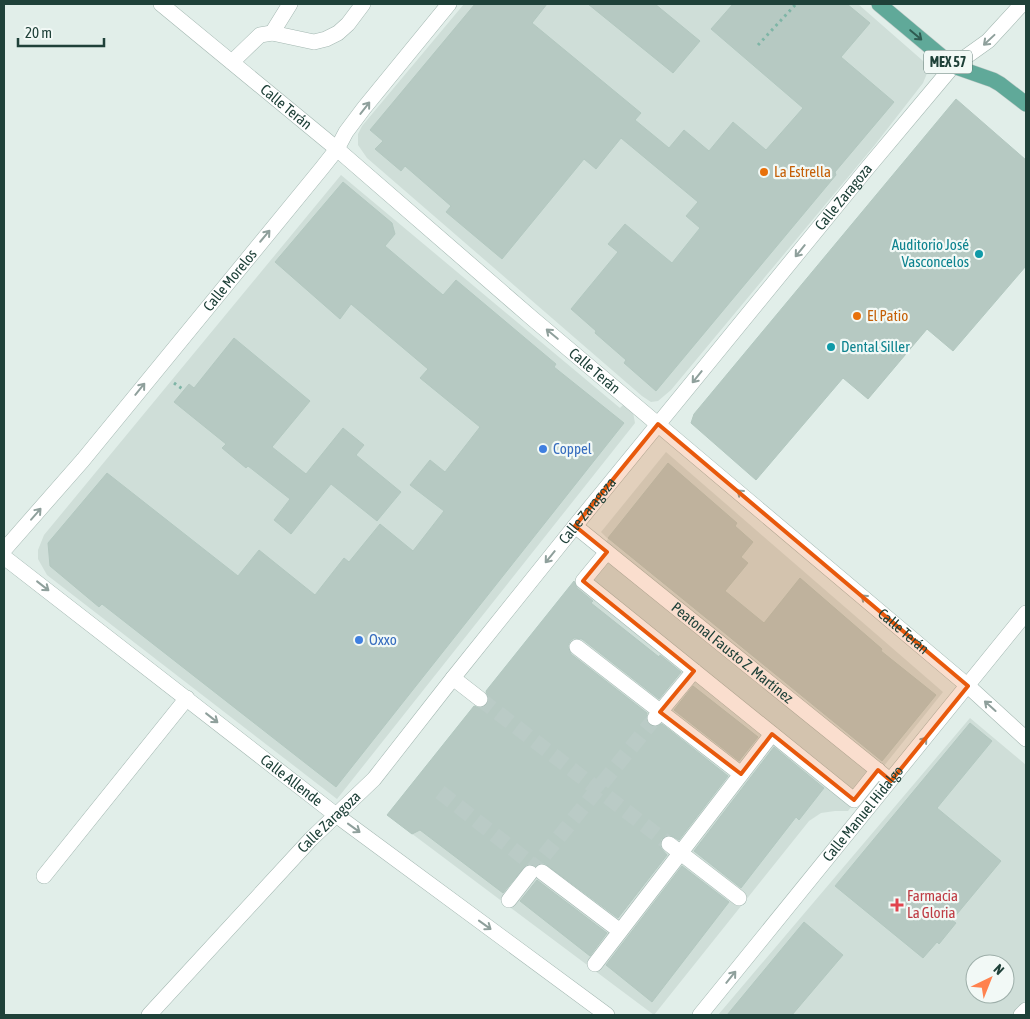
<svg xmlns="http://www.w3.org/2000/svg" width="1030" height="1019" font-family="'Asap Condensed',sans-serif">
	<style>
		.built { fill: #cfded8; fill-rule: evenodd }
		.building { fill: #b6c9c2; stroke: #b3c8c0 }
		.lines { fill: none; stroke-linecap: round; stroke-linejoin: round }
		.minor-tunnel { stroke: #bacbc6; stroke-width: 15; stroke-dasharray: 15 8; stroke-linecap: butt }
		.minor-casing { stroke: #a3b7b1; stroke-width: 16 }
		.major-casing { stroke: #c0cac8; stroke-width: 16 }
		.path { stroke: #7eb5a6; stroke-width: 3; stroke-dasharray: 2.5 4; stroke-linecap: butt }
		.minor { stroke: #fff; stroke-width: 15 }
		.major { stroke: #60a999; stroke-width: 15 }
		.oneway { stroke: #2f5b51 }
		.oneway2 { stroke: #8fa09c }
		.marked { fill: #e8590c; fill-opacity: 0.2; stroke: #e8590c; stroke-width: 4; stroke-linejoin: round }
		.food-dot { fill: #e8710a; stroke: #f2f9f6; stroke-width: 2 }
		.culture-dot { fill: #0f9aa8; stroke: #f2f9f6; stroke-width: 2 }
		.shop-dot { fill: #3f7fe0; stroke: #f2f9f6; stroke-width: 2 }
		.health-dot { fill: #e0444e; stroke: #f2f9f6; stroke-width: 2 }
		.labels { text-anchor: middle; stroke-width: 4.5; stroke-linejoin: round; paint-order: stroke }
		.shield { fill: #f2f9f6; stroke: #5e7872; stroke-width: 1 }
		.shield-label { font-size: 14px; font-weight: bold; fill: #1f4139 }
		.street-label { font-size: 15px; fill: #1f4139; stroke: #f2f9f6 }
		.food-label { font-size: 15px; fill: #c56008; stroke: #f2f9f6; text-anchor: start }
		.culture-label { font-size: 15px; fill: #0d838f; stroke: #f2f9f6; text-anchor: end }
		.shop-label { font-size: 15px; fill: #366cbe; stroke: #f2f9f6; text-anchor: start }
		.health-label { font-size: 15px; fill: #be3a42; stroke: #f2f9f6; text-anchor: start }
	</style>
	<rect width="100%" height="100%" fill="#e1eee9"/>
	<path class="built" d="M464,4H858L922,60L927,65L928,71L923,83L874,146L671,390L658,401L651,402L642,396L367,158L358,145V134L362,126Z
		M341,175L620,408L624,404L633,412L635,423L337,799L47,575L38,559V550L44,535Z
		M666,452L943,692L848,811H835L821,813L809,821L654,1015L387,815L608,539L601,532Z
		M970,718L1026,765V1000L1012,1015H718ZM975,964H1005V994H975Z"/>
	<path class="building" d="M475,4H547L532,23L641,113L635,120L669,148L684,130L709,151L733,122L766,150L803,108L711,29L733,4H847L870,23L841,57L894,102L835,172L836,175L656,391L624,363L626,360L595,333L596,331L571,309L618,252L608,244L625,224L672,263L700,228L686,216L698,202L621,138L596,169L584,159L502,259L446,212L451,206L405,166L401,171L375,149L383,141L370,130Z
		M588,4H655L700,41L673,73Z
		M956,99L1026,160V266L953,351L927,329L868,399L843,378L756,480L691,423L694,414Z
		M343,182L392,223L395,234L385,246L443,295L456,280L556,364L554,367L624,423L336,787L102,604L99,607L50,566L48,543L107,473L238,576L259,550L315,595L344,558L349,562L380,524L413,551L444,511L410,485L430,460L445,472L480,427L420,378L428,369L351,304L340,319L275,262Z
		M234,338L310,401L272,447L306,474L343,428L364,445L356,455L401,492L377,521L331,484L291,534L274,520L290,499L248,466L246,468L222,448L226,444L174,402L189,384L194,388Z
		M668,463L737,523L735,526L753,542L741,557L748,563L725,591L764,623L800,578L882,649L881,651L936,695L882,761L608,538Z
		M574,581L577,588L593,601L591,603L659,657L660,655L681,672L659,699L582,639L574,638L570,641L568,646L571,654L647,713L646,721L649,725L654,727L662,724L728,776L679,840L670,835L661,839L660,847L667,855L618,918L544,863L536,865L531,864L526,865L503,893L420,830L412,834L387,815L474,706L479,708L487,705L489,700L486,691Z
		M693,686L758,737L739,761L674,710Z
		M970,723L992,741L937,808L1001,861L952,920L956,923L939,944L937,942L923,958L835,886Z
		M774,747L824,788L799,820L796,817L741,888L694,851Z
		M682,866L729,902L652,1002L606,965Z
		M537,880L607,933L590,956L520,901Z
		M804,922L843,955L792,1015H727Z"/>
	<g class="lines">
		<path class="minor-tunnel" d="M480,699L669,844
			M440,792L542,872
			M530,873L655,718"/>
		<g class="minor-casing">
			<g id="minor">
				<path id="s1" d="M161,4L337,149L533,319L968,686L1026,739"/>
				<path d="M272,33L290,4"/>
				<path d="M232,62L260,35L272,33L314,42L326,39L338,33L348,24L363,4"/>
				<path id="s2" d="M575,526L886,777"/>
				<path id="s3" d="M4,550L83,460L322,168L337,149L346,132L364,108L449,4"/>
				<path d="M607,552L583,581L854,800L878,770"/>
				<path id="s4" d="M4,557L336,815L607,1015"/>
				<path d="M577,647L741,774"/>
				<path d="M453,678L480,699"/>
				<path d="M655,718L694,671"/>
				<path d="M669,844L739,898"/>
				<path d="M542,872L620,931"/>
				<path d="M44,876L187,698"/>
				<path d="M509,900L530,873"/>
				<path d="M595,964L772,734"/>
				<path id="s5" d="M149,1015L311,839L374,779L453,678L575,526L865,171L953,66L988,41L1022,4"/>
				<path id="s6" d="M700,1015L1026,613"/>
				<path d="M1021,1015L1026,1010"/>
			</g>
		</g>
		<g class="major-casing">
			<path id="major" d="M879,4L953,66L993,80L1000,84L1026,104"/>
		</g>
		<path class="path" d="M758,45L796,4
			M174,383L184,390"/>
		<use href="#minor" class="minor"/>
		<use href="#major" class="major"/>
	</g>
	<defs><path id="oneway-shaft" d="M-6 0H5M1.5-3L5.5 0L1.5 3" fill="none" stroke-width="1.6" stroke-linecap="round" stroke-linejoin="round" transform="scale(1.25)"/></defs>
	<use class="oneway" href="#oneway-shaft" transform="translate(916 35) rotate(40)"/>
	<g class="oneway2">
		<use href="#oneway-shaft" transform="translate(989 40) rotate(137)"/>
		<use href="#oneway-shaft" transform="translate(365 108) rotate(-52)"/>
		<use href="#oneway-shaft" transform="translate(265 236) rotate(-50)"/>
		<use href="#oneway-shaft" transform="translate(800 251) rotate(129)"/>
		<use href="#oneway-shaft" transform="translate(552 334) rotate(-140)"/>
		<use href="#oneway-shaft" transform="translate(697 377) rotate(129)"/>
		<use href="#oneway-shaft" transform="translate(140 389) rotate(-51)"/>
		<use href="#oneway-shaft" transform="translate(743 495) rotate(-140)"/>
		<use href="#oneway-shaft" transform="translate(36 514) rotate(-49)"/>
		<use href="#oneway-shaft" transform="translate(550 557) rotate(129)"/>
		<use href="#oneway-shaft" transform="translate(43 586) rotate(38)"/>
		<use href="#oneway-shaft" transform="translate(867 600) rotate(-140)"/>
		<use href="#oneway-shaft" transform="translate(990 706) rotate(-138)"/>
		<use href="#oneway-shaft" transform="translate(212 718) rotate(38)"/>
		<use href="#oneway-shaft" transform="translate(922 743) rotate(-51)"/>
		<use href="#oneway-shaft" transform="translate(354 828) rotate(36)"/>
		<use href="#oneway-shaft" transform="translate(485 925) rotate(36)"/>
		<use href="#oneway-shaft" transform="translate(731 977) rotate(-51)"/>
	</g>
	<path class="marked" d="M658,424L968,686L891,781L878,770L854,800L772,734L741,774L660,712L694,671L583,581L607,552L575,526Z"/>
	<g class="food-dot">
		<circle cx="764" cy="172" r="5"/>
		<circle cx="857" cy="316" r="5"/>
	</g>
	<g class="culture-dot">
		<circle cx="979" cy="254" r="5"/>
		<circle cx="831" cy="347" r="5"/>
	</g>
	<g class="shop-dot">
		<circle cx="543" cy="449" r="5"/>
		<circle cx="359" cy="640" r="5"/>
	</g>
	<path class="health-dot" d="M894.5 897.5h5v5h5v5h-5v5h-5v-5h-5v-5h5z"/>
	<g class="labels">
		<rect class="shield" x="924" y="50.5" width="48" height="23" rx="4"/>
		<g class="shield-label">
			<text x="948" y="67">MEX 57</text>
		</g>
		<g class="street-label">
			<text dy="5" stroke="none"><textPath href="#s1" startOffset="162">Calle Terán</textPath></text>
			<text dy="5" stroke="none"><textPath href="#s5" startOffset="1074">Calle Zaragoza</textPath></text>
			<text dy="5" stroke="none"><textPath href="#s3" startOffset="352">Calle Morelos</textPath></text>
			<text dy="5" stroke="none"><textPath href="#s1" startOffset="568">Calle Terán</textPath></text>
			<text dy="5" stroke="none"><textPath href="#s5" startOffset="669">Calle Zaragoza</textPath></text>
			<text dy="5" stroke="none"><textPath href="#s1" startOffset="972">Calle Terán</textPath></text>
			<text dy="5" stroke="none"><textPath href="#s2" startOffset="202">Peatonal Fausto Z. Martínez</textPath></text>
			<text dy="5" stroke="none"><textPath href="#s4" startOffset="364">Calle Allende</textPath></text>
			<text dy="5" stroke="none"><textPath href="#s6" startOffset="259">Calle Manuel Hidalgo</textPath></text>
			<text dy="5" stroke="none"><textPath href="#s5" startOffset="264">Calle Zaragoza</textPath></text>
		</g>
		<g class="food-label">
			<text x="774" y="177">La Estrella</text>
			<text x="867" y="321">El Patio</text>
		</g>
		<g class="culture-label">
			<text x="969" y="250">Auditorio José<tspan x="969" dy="17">Vasconcelos</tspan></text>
			<text x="841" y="352" text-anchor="start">Dental Siller</text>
		</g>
		<g class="shop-label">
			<text x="553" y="454">Coppel</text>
			<text x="369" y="645">Oxxo</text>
		</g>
		<g class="health-label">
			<text x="907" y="901">Farmacia<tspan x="907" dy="17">La Gloria</tspan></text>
		</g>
	</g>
	<rect width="1030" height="1019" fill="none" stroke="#1f4139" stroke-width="10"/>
	<g transform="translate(990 979) rotate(43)"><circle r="24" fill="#f2f9f6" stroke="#9eafaa"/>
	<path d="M0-4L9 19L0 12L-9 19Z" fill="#ff824e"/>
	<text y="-8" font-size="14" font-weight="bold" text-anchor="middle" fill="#1f4139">N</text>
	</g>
	<path d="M18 38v8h86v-8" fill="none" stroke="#1f4139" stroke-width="2.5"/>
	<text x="25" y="38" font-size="15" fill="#1f4139" stroke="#f2f9f6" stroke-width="4" paint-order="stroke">20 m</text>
</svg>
